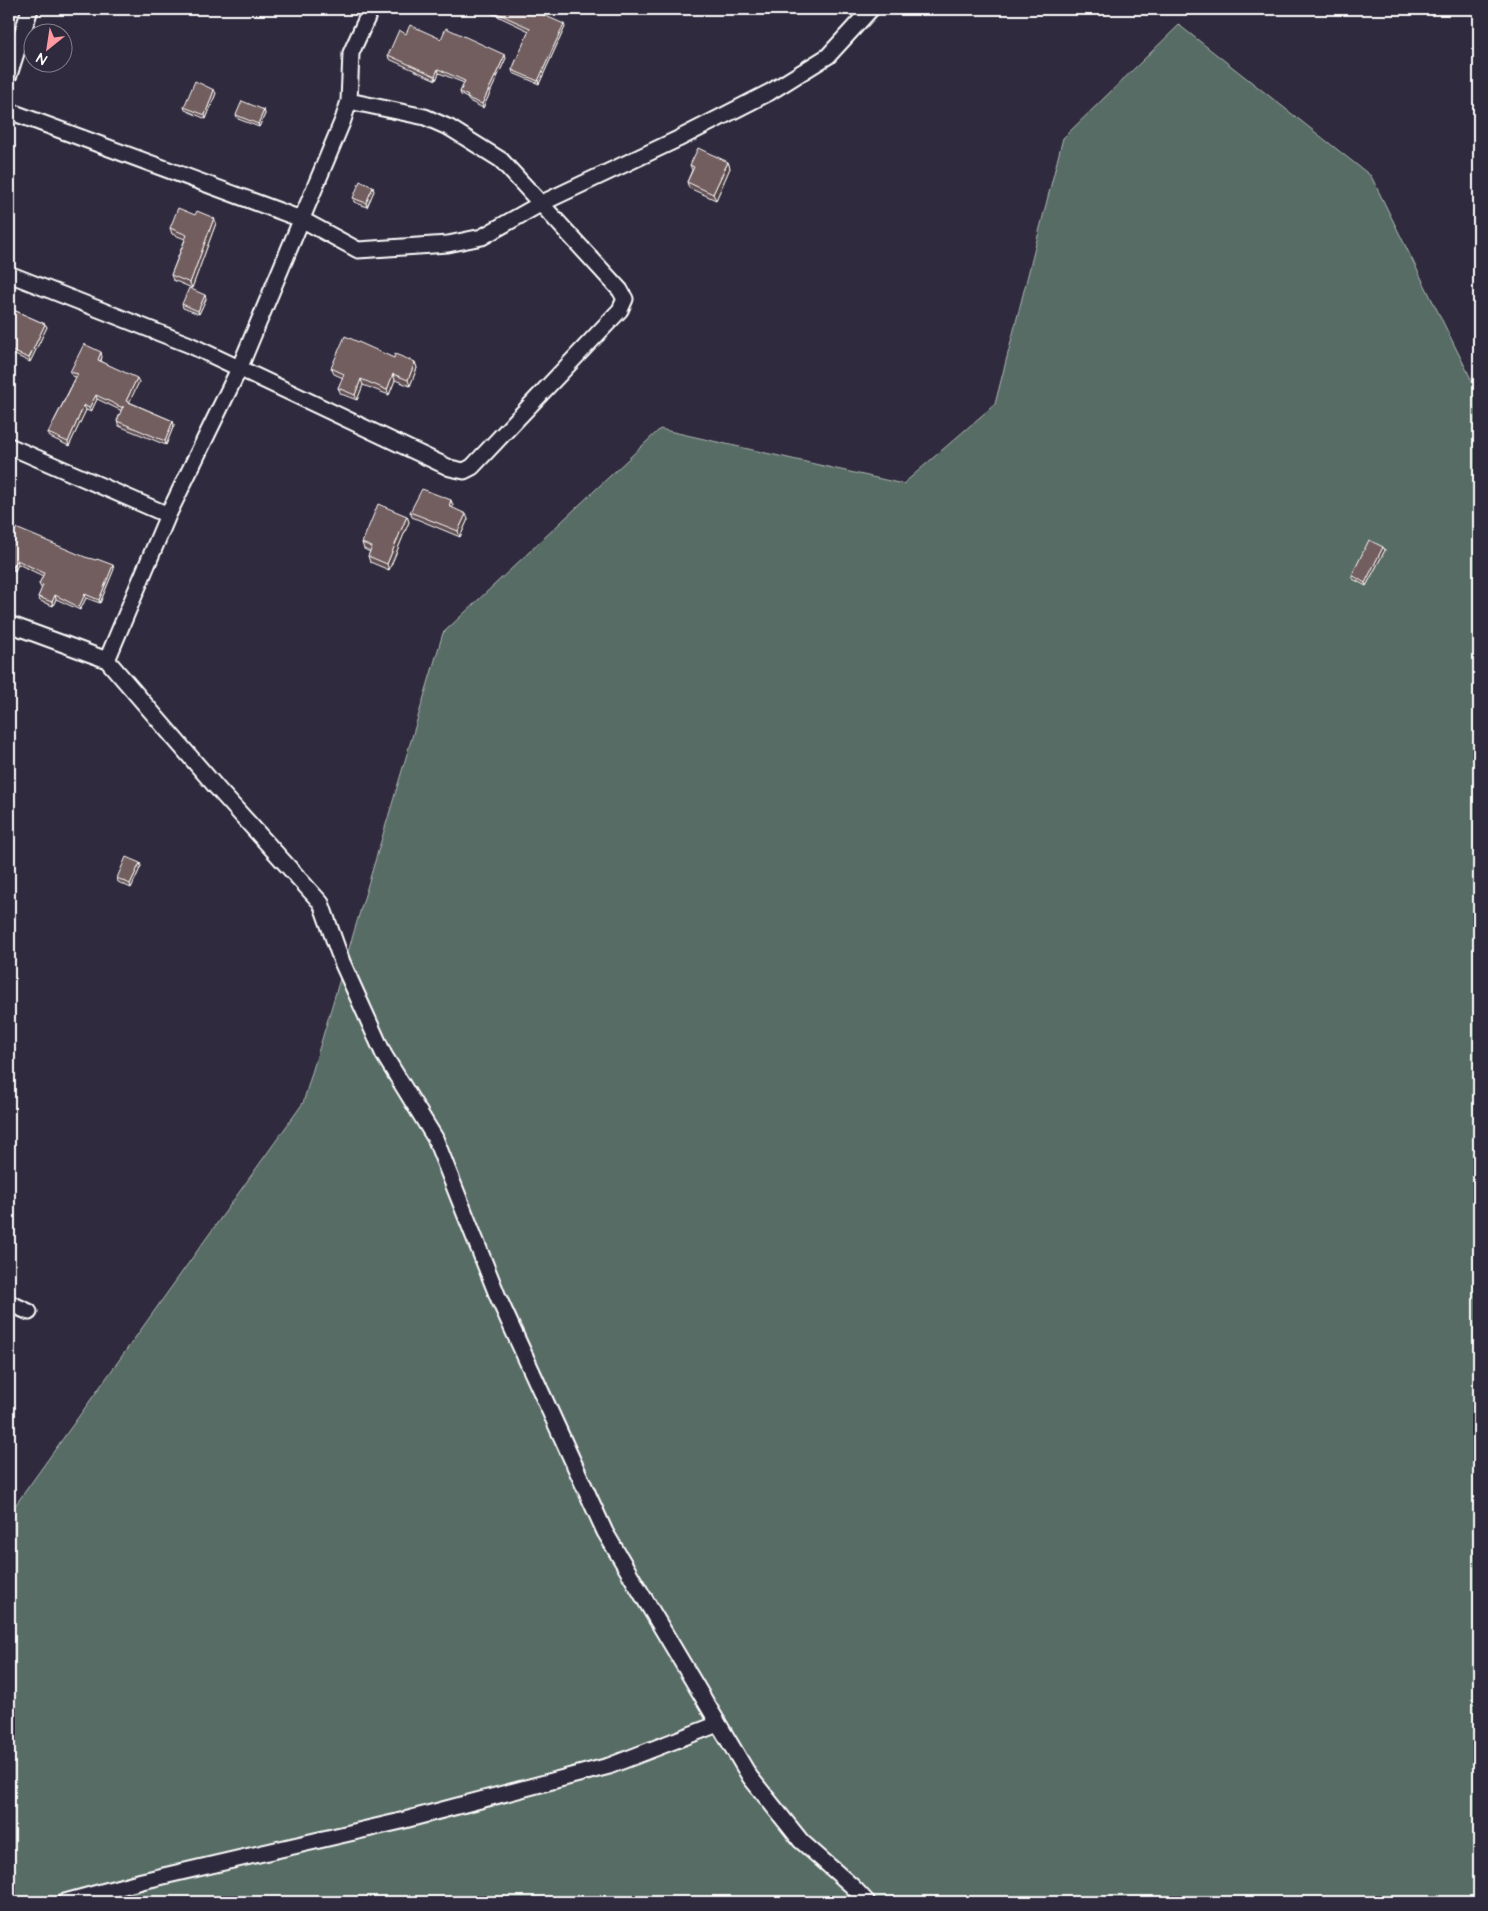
<svg xmlns="http://www.w3.org/2000/svg" width="1488" height="1911" font-family="'Architects Daughter',sans-serif">
	<style>
		.green { fill: #596c66; stroke: #acb6b2 }
		.lines { fill: none; stroke-linecap: round; stroke-linejoin: round }
		.minor-casing { stroke: #fff; stroke-width: 19 }
		.minor { stroke: #2f2a3d; stroke-width: 15 }
		.wall { fill: #625052; stroke: #fff }
		.shaded-wall { fill: #504142; stroke: #fff }
		.building { fill: #725d5f; stroke: #fff }
	</style>
	<rect width="100%" height="100%" fill="#2f2a3d"/>
	<filter id="ink" filterUnits="userSpaceOnUse"><feTurbulence type="fractalNoise" baseFrequency=".02" numOctaves="2"/><feDisplacementMap in="SourceGraphic" scale="10" xChannelSelector="R" yChannelSelector="G"/><feConvolveMatrix kernelMatrix="1 2 1 2 8 2 1 2 1" color-interpolation-filters="sRGB"/></filter>
	<g filter="url(#ink)">
		<path class="green" d="M1179,25L1371,176L1479,395V1902H9V1514L303,1103L443,633L660,429L903,484L995,404L1063,138Z"/>
		<g class="lines">
			<g class="minor-casing">
				<path id="minor" d="M9,75L30,9
					M9,111L301,219L358,250L448,244L482,237L542,203L678,139L770,92L828,56L871,9
					M9,274L190,345L450,468L464,471L472,467L620,310L625,299L620,290L501,160L450,128L425,117L349,101
					M9,446L168,515
					M9,624L107,660L217,788L321,903L342,962L384,1055L435,1138L498,1297L605,1532L750,1777L801,1841L852,1886L867,1902
					M107,660L168,515L239,369L343,120L349,101L351,53L371,9
					M9,1303L29,1312
					M65,1902L142,1881L397,1822L609,1766L718,1724"/>
			</g>
			<use href="#minor" class="minor"/>
		</g>
		<path class="wall" d="M488,9L565,27L539,84L513,73L512,70L529,31L489,12Z
			M406,34L441,39L506,58L483,108L469,101L467,98L461,95L460,92L464,83L439,73L436,80L389,59L388,55Z
			M216,93L206,119L185,110L184,107Z
			M264,110L265,114L259,127L238,119L236,115Z
			M728,162L730,168L716,200L689,188L687,182L692,170L690,165Z
			M374,191L367,207L354,202L353,198Z
			M216,223L192,288L173,280L171,275L185,239L172,234L170,228Z
			M205,295L206,299L199,314L183,308L182,304Z
			M9,308L45,324L47,327L30,362L15,355L9,353Z
			M102,357L101,361L139,382L129,402L173,421L174,425L166,445L119,426L117,421L122,411L97,399L91,412L86,410L69,446L50,437L48,433L76,377L72,376L70,372Z
			M394,358L415,362L417,368L410,386L395,380L389,395L363,385L357,400L341,394L338,388L343,378L334,374L331,368Z
			M451,500L453,506L452,508L468,519L460,537L412,517L410,512Z
			M407,516L409,522L389,570L370,562L368,556L370,552L364,549L362,543Z
			M9,544L114,569L100,603L86,598L80,610L56,599L53,606L40,601L38,597L42,588H41L39,584L43,576L18,564L15,571L9,568Z
			M1383,547L1385,550L1366,586L1353,579L1352,575Z
			M141,866L131,888L118,882L117,878Z"/>
		<path class="shaded-wall" d="M564,24L565,27L539,84L538,81Z
			M505,55L506,58L483,108L482,104Z
			M438,69L439,73L436,80L435,76Z
			M214,90L216,93L206,119L205,115Z
			M264,110L265,114L259,127L258,124Z
			M728,162L730,168L716,200L713,194Z
			M373,187L374,191L367,207L366,203Z
			M214,218L216,223L192,288L190,283Z
			M205,295L206,299L199,314L198,311Z
			M45,324L47,327L30,362L29,358Z
			M101,352L102,357L99,364L98,360Z
			M415,362L417,368L410,386L408,380Z
			M393,374L395,380L389,395L387,390Z
			M137,378L139,382L128,405L126,401Z
			M361,379L363,385L357,400L355,395Z
			M96,395L97,399L91,412L89,408Z
			M84,405L86,410L69,446L68,442Z
			M173,421L174,425L166,445L165,441Z
			M451,500L453,506L451,512L449,506Z
			M466,514L468,519L460,537L458,531Z
			M407,516L409,522L389,570L387,564Z
			M1383,547L1385,550L1366,586L1365,583Z
			M17,560L18,564L15,571L13,567Z
			M113,565L114,569L100,603L99,600Z
			M85,594L86,598L80,610L79,607Z
			M55,595L56,599L53,606L52,602Z
			M140,863L141,866L131,888L130,884Z"/>
		<path class="building" d="M488,9H530L564,24L538,81L512,70L530,28Z
			M410,25L441,39L446,28L505,55L482,104L467,98L468,96L460,92L465,81L438,69L435,76L388,55L399,30L406,34Z
			M195,81L214,90L205,115L184,107Z
			M242,101L264,110L258,124L236,115Z
			M698,148L728,162L713,194L687,182L694,167L690,165Z
			M360,181L373,187L366,203L353,198Z
			M178,208L195,215L197,211L214,218L190,283L171,275L187,235L170,228Z
			M189,288L205,295L198,311L182,304Z
			M9,308L45,324L29,358L9,350Z
			M345,336L394,358L395,354L415,362L408,380L393,374L387,390L361,379L355,395L338,388L344,374L331,368Z
			M84,344L101,352L98,360L137,378L126,401L173,421L165,441L117,421L123,406V408L96,395L89,408L84,405L68,442L48,433L78,374L70,372Z
			M422,489L451,500L449,506L466,514L458,531L410,512Z
			M378,504L407,516L387,564L368,556L372,547L362,543Z
			M16,528L85,557L96,560L97,559L113,565L99,600L85,594L79,607L55,595L52,602L38,597L43,585L39,584L44,573L17,560L13,567L9,565V544Z
			M1369,540L1383,547L1365,583L1352,575Z
			M126,857L140,863L130,884L117,878Z"/>
	</g>
	<rect width="1488" height="1911" fill="none" stroke="#2f2a3d" stroke-width="30"/>
	<rect x="15" y="15" width="1458" height="1881" fill="none" stroke="#fff" stroke-width="2" filter="url(#ink)"/>
	<g transform="translate(48 48) rotate(210)"><circle r="24" fill="#2f2a3d" stroke="#827f8b"/>
	<path d="M0-4L9 19L0 12L-9 19Z" fill="#ff9aa2"/>
	<text y="-8" font-size="14" font-weight="bold" text-anchor="middle" fill="#ffffff">N</text>
	</g>
</svg>
